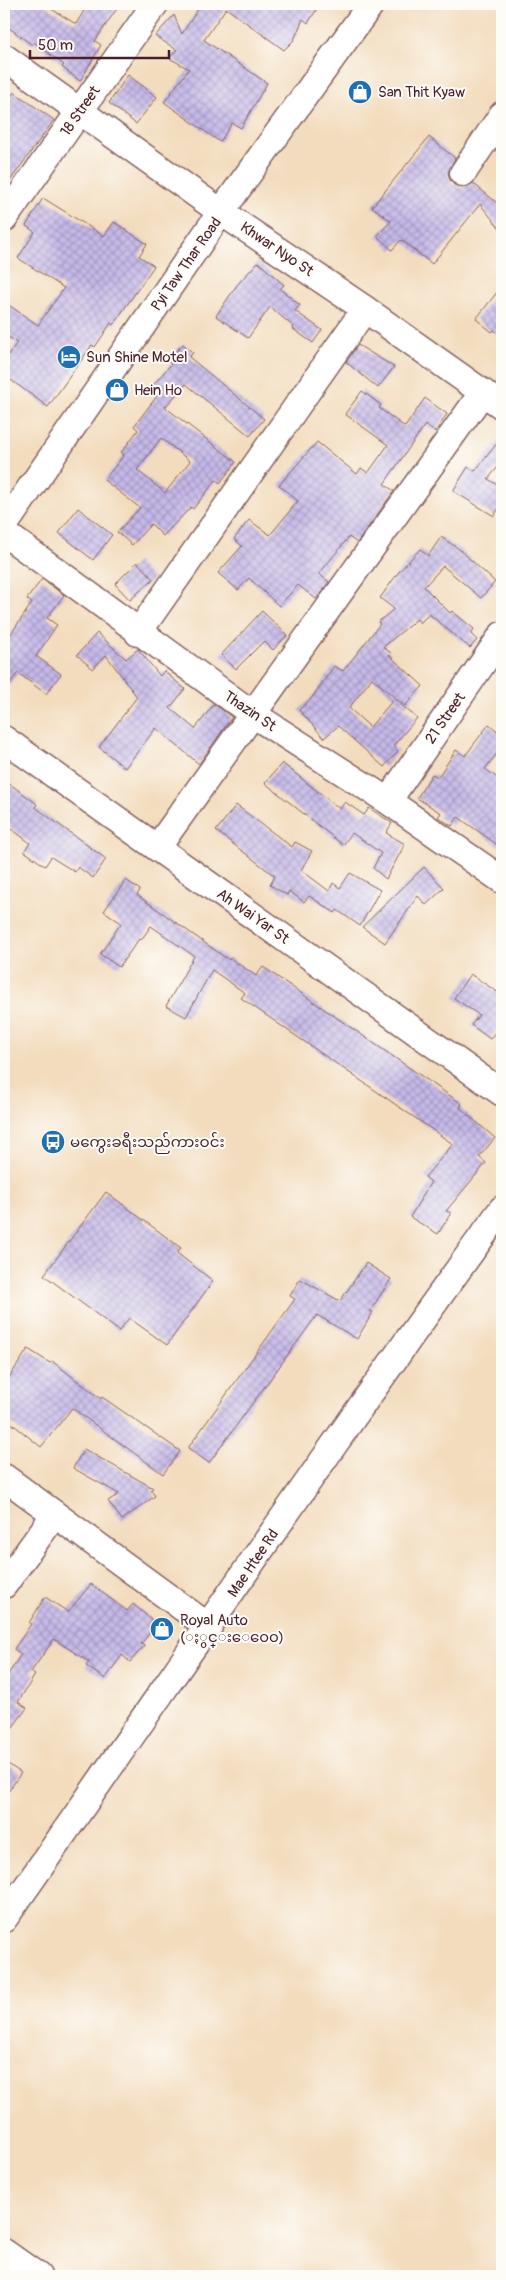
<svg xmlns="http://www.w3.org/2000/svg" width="506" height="2280" font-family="Pangolin,'Noto Sans Myanmar',sans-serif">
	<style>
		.building { fill: url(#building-cross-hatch); fill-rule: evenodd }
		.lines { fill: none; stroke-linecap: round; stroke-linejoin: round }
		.minor-casing { stroke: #85615e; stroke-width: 29 }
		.minor { stroke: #fff; stroke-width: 26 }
		.labels { text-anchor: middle; stroke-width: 4; stroke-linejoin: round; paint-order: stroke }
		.poi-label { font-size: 15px; fill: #4a1f2b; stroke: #fdfcf7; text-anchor: start }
		.street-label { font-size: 15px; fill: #4a1f2b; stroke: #fdfcf7 }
	</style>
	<defs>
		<pattern id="building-cross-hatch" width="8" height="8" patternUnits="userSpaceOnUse" patternTransform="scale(1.25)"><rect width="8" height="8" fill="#c5b9e9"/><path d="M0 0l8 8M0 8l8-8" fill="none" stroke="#a296bd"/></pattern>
	</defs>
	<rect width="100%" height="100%" fill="#fdfcf7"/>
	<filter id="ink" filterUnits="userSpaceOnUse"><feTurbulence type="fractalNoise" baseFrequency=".02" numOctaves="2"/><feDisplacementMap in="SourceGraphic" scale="10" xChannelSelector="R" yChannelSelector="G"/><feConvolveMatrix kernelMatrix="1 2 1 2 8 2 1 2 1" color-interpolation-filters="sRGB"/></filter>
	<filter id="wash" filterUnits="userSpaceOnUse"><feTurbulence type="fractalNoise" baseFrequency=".0096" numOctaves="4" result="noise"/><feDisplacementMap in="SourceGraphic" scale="20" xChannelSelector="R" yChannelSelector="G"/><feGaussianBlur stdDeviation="1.12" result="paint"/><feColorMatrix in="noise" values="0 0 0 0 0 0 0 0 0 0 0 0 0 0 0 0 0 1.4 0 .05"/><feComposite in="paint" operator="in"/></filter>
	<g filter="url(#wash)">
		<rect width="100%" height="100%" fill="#f3dcbd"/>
		<g id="blocks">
			<path class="building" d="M4,4H43L76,24L88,4H120L95,41L101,45L80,81L62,67L64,65L34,42L32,45L4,24Z
				M201,4H320L308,23L303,19L294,40L284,50L226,8L204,40L267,83L241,128L232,123L220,142L164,102L189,69L169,58L177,50L155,36L174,15L182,34Z
				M128,75L157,97L136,124L109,103Z
				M14,92L54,120L4,189V107Z
				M429,137L455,158L448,172L450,180L454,185L462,188L473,183L502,207V231L480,204L432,264L401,240L392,250L377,236L391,221L372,207Z
				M43,198L104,236L114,222L147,244L139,256L154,266L113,325L111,323L95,347L92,345L48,407L4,375V360L17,343L4,334V302L38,325L64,288L18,258L35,232L26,226Z
				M258,262L284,285L280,289L300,305L295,311L322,330L313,343L293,329L294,327L270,307L248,338L216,316L237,285Z
				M502,286V336L494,330L492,332L476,319Z
				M183,344L193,353L189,357L264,419L250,436L186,384L165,407L236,462L220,483L216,480L193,509L191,507L163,536L151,524L132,545L117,532L140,508L104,480L124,455L121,453L138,430L134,426L161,391L153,385L171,364L167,360ZM161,438L190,461L165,493L137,470Z
				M358,345L394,367L378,388L346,362Z
				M362,391L381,405L379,408L405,427L425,398L447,414L435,432L425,425L384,484L394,491L357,543L349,537L319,574L329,582L316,599L298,585L279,606L249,578L238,590L218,573L242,546L234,539L249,520L270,535L298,501L279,485L317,442L357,474L361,468L368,473L388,445L345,414Z
				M502,437V462L488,479L502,488V503L494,516L453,491L468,467L475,471Z
				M78,508L112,535L93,560L59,533Z
				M441,537L459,549L495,582L481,598L443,566L424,587L450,613L452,611L474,629L471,634L477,640L470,648L429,614L420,623L417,619L383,647L391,653L389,655L423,686L405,706L372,678L349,708L370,727L394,699L417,718L393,746L398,751L384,767L338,726L324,738L299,710L311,699L334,666L343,671L380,624L378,622L394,609L380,598L398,573L420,549L428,556Z
				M137,562L153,579L130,600L115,584Z
				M42,579L64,595L47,618L57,625L36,656L61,674L46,694L18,673L4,690V644L32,603L27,599Z
				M262,611L287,635L273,650L264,641L236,669L221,655Z
				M97,633L126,659L138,649L160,676L164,671L185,689L170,708L195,729L214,704L232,717L199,764L156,728L125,768L99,747L137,697L106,655L93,669L77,655Z
				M489,724L502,735V747L485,769L502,781V848L458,817L452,826L438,817L441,813L417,798L432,774L438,777L456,750L465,756Z
				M282,763L340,809L345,802L364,815L369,808L392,823L386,833L405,844L386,879L373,868L381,853L352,833L343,845L265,783Z
				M10,784L37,804L35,807L106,859L93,878L78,867L75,872L51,857L45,866L24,851L30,843L4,823V792Z
				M236,805L292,847L295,842L312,851L301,870L329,891L333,883L340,888L350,873L380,890L360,926L337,910L335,913L309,896L304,902L289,891L287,895L270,885L275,876L216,831Z
				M424,867L444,888L426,905L418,896L385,943L362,927Z
				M126,880L140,890L137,895L229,960L230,958L256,976L263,967L462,1104L460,1108L495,1138L479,1157L486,1163L446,1211L451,1213L438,1234L410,1217L431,1182L425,1177L453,1144L241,998L245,993L212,970L186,1017L166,1006L194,956L151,926L141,940L139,939L119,967L100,954L121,923L104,911Z
				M470,974L502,995V1023L490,1039L471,1025L479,1015L454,998Z
				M106,1192L181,1248L177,1253L213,1281L167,1345L129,1318L119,1331L44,1275Z
				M366,1263L391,1279L370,1311L373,1312L357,1339L317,1315L209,1463L188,1448L295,1299L290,1296L300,1279L340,1301Z
				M28,1349L50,1363L52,1361L101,1399L102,1397L180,1451L163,1474L72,1408L41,1447L4,1417V1385Z
				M84,1449L153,1488L151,1490L155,1496L122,1520L108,1501L119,1494L73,1468Z
				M91,1584L127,1611L133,1604L157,1624L141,1644L144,1646L130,1662L122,1655L105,1679L86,1666L89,1662L54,1639L31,1672L35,1675L18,1702L27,1708L4,1739V1681L21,1654L14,1649L31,1624L29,1623L45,1597L68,1612Z
				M4,1761L21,1773L4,1798Z"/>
		</g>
	</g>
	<g filter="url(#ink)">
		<use href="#blocks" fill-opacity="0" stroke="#85615e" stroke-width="1"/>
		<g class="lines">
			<g class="minor-casing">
				<path id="minor" d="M4,57L221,212L365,309L502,406
					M463,173L502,115
					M4,219L155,4
					M4,526L221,212L371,4
					M4,533L254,715L388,801L502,880
					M138,633L365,309
					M4,739L502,1093
					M388,801L502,635
					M157,848L483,392
					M4,1477L209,1627
					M4,1585L55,1514
					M4,1919C170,1682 332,1443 502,1209
					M4,2252L38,2276"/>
			</g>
			<use href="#minor" class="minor"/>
		</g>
	</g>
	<defs>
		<g id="shop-disc" transform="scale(1.25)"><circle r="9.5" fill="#1f6fb2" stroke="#fdfcf7"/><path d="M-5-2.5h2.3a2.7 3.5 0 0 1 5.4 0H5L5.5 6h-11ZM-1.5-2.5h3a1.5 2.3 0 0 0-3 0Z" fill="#fff"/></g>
		<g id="hotel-disc" transform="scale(1.25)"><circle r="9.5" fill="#1f6fb2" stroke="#fdfcf7"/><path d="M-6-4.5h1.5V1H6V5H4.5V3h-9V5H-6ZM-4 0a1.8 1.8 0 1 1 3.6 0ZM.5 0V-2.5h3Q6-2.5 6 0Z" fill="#fff"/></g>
		<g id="bus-disc" transform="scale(1.25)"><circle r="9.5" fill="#1f6fb2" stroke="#fdfcf7"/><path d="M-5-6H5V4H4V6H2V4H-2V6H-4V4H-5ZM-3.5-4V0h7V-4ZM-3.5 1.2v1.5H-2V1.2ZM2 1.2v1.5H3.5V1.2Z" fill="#fff"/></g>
	</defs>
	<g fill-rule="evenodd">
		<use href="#shop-disc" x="360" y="92"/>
		<use href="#hotel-disc" x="69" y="357"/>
		<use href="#shop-disc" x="117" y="390"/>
		<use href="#bus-disc" x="53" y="1142"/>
		<use href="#shop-disc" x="162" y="1629"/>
	</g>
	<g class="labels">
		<g class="poi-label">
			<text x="378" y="97">San Thit Kyaw</text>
			<text x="86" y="362">Sun Shine Motel</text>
			<text x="134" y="395">Hein Ho</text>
			<text x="70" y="1147">မကွေးခရီးသည်ကားဝင်း</text>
			<text x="180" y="1625">Royal Auto<tspan x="180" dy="17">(ႏွင္းေ၀ေ၀)</tspan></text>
		</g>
		<g class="street-label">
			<text transform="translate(80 111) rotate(-55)" y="5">18 Street</text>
			<text transform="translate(277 249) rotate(34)" y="5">Khwar Nyo St</text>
			<text transform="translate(186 264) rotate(-55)" y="5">Pyi Taw Thar Road</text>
			<text transform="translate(250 711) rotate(34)" y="5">Thazin St</text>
			<text transform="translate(445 718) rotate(-55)" y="5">21 Street</text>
			<text transform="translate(253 916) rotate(35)" y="5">Ah Wai Yar St</text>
			<text transform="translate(253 1563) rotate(-56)" y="5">Mae Htee Rd</text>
		</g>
	</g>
	<rect width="506" height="2280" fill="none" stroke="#fdfcf7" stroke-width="20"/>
	<path d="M30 50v8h139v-8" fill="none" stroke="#4a1f2b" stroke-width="2.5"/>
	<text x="38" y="50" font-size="15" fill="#4a1f2b" stroke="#fdfcf7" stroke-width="4" paint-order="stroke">50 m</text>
</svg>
